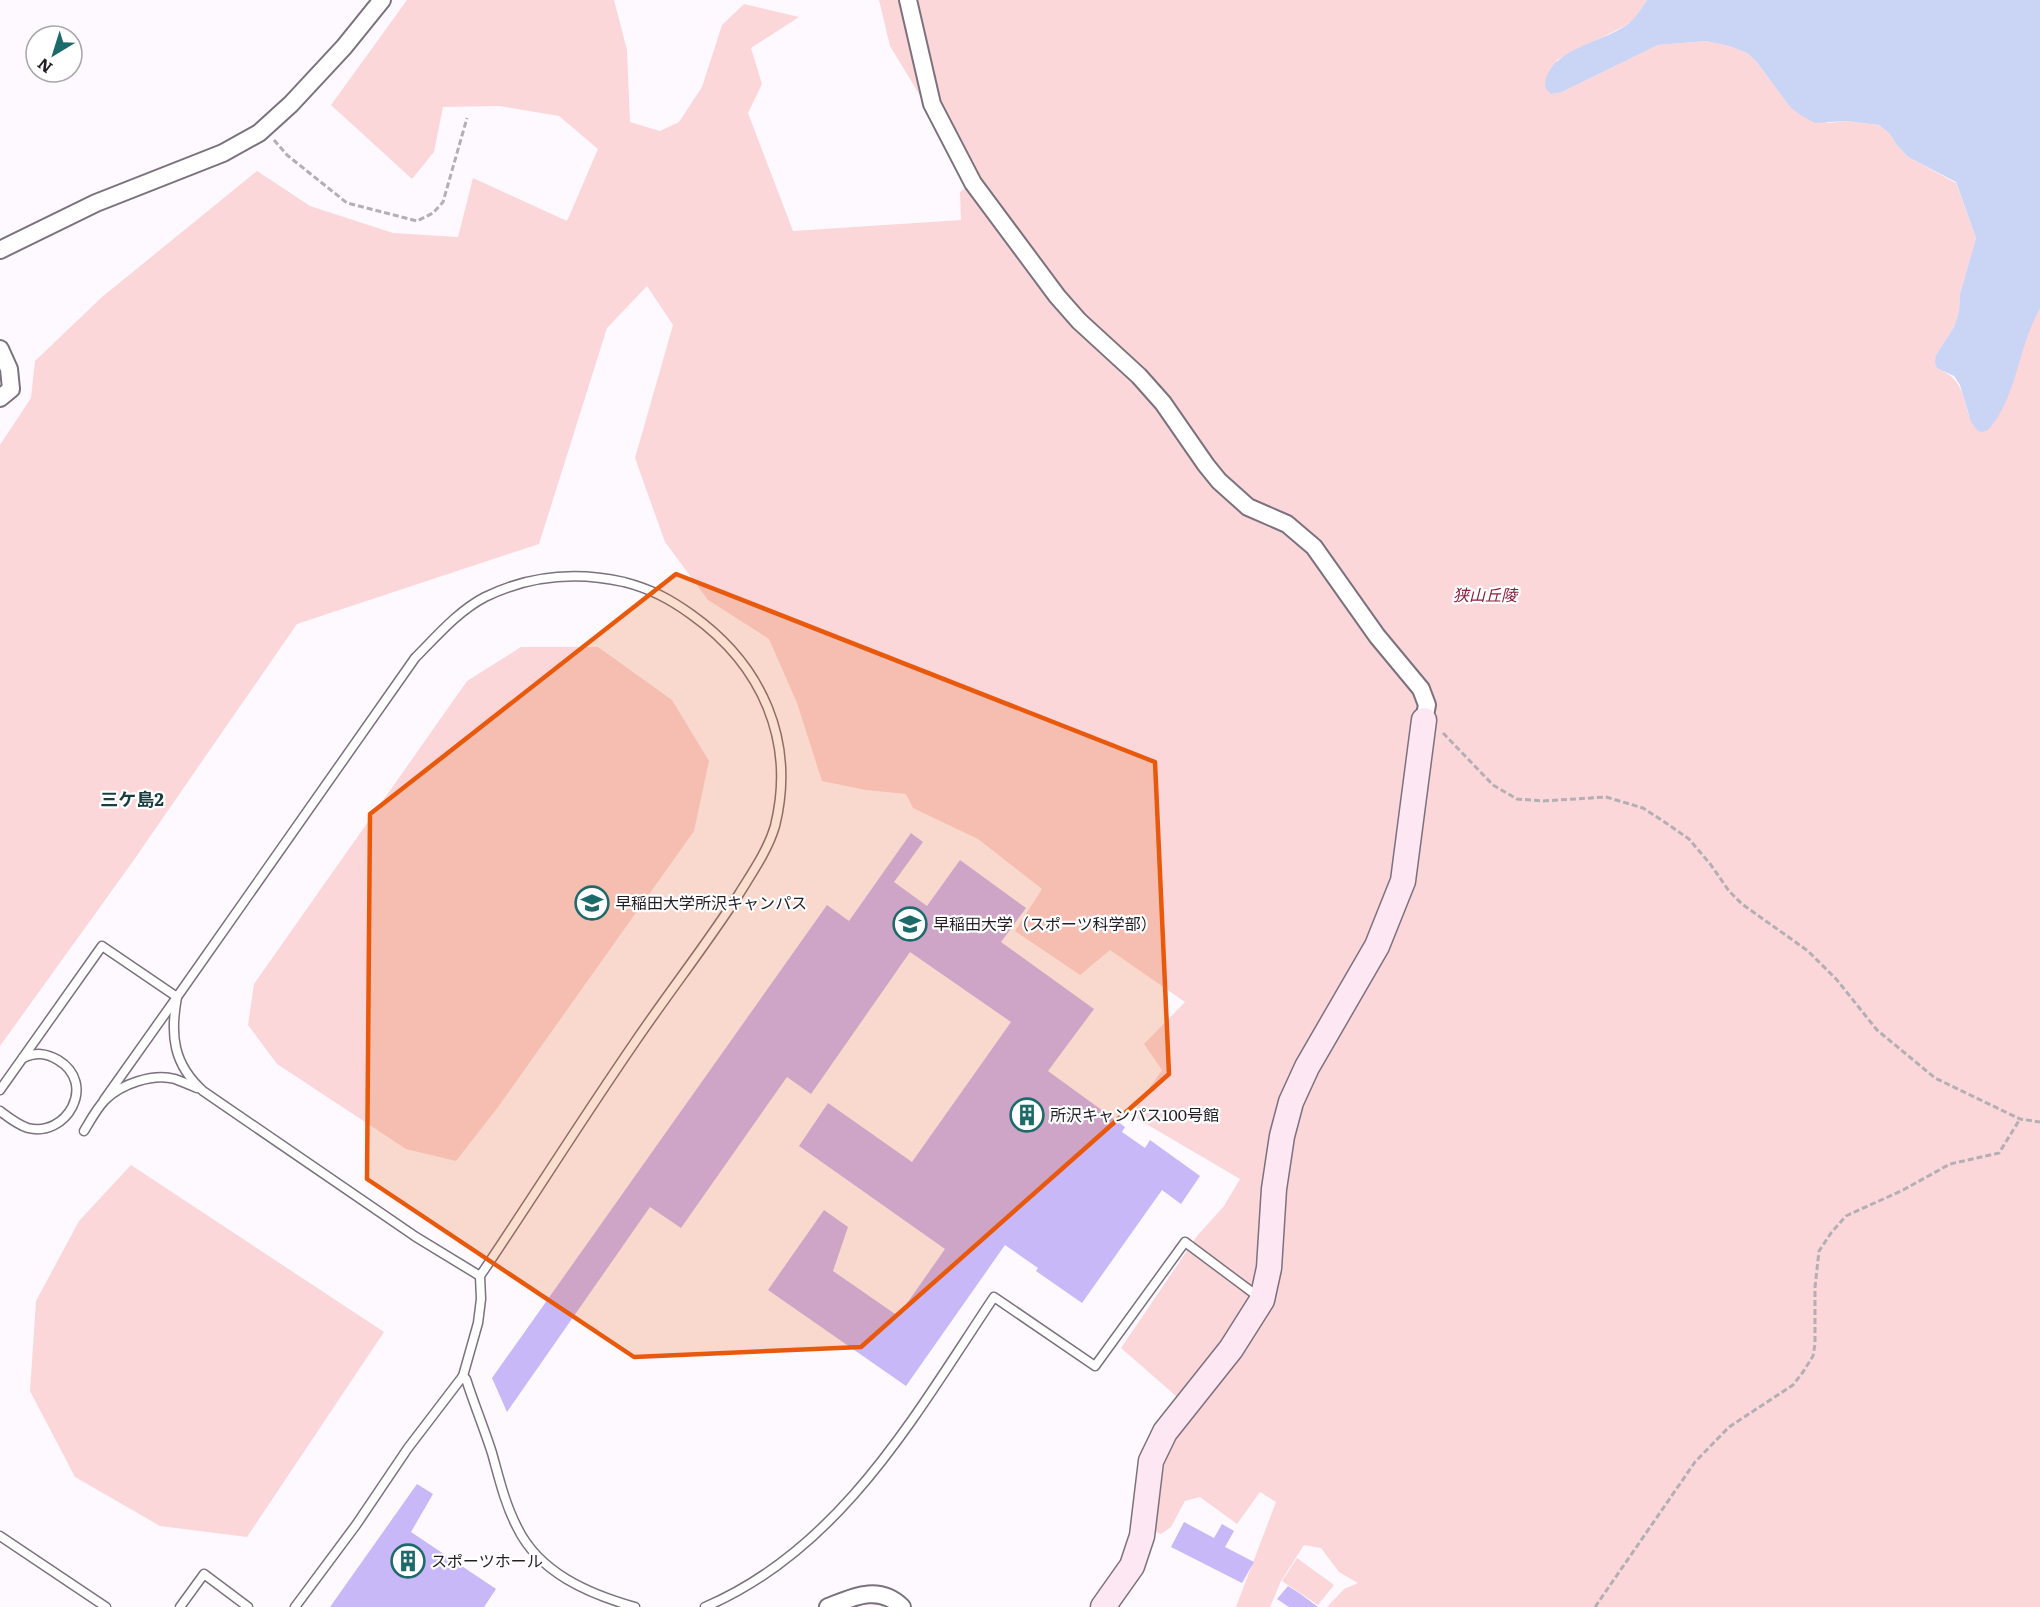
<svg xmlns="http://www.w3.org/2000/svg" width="2040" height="1607" font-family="Literata,'Noto Sans JP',serif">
	<rect width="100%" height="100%" fill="#fef9ff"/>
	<g fill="#fbd7da">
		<path d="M407,0h207l13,50 3,72 30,9 19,-9 23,-35 20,-62 22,-21 55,13 -48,31 11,36 -14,29 45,118 168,-11 -1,-28 13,-9 -83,-137 -11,-46h768l-12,19 -12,8 -66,33 5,32 96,-47 48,-4 23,5 18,7 9,8 34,46 38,16 19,-2 32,4 11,9 6,10 12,13 48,26 20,55 -16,56 -1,18 -5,15 -18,28 1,13c25,11 25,24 32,48l24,8c21,-36 25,-80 47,-115v1298h-713l17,-18 14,-6 -19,-11 -18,-24 -17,-3 -23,36 -11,26h-34l40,-105 -16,-10 -23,32 -37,-27 -15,4 -14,26 -10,7 -8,-3 23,-135 -55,-48 76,-112 27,-30 16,-27 -109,-64 31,-45 -18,-26 41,-42 -75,-52 -30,25 -65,-44 27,-42 -64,-50 -65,-31 -7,-14 -40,-4 -44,-9 -25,-78 -28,-64 -61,-39 -43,-58 -30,-84 38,-133 -26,-39 -40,42 -68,216 -242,80 -166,240 -131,182v-601l31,-47 4,-37 67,-64 155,-126 53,35 83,27 65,4 15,-59 94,43 31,-72 -39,-33 -60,-10 -56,1 -9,45 -22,27 -81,-74z"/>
		<polygon points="521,647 598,647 672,700 709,761 694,831 498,1107 456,1161 406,1149 277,1064 248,1025 254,984 467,681"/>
		<polygon points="131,1165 384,1332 247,1537 160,1526 75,1477 30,1391 36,1301 79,1221"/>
		<polygon points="1297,1558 1334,1585 1318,1605 1282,1581"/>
	</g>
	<path fill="#cad4f4" d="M1647,0h393v309c-22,36 -23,90 -52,121l-6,2 -4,-1 -7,-9 -11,-37 -6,-9 -17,-8 -2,-5 1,-8 18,-28 5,-15 1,-18 16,-56 -20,-56 -48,-25 -12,-13 -6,-10 -11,-9 -32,-4 -32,2 -13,-7 -12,-9 -34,-46 -9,-8 -18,-7 -23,-5 -48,4 -96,47 -11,2c-6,-5 -7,-9 -5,-16 9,-28 53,-36 76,-50 12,-7 18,-17 25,-28z"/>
	<g fill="#c8b8f7">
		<polygon points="911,833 923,842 894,882 927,906 960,860 1026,908 1001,942 1094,1009 1048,1071 1125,1127 1122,1132 1145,1148 1150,1140 1200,1176 1181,1204 1162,1190 1082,1303 1036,1271 1038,1268 1005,1245 906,1386 768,1290 824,1210 848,1227 833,1271 898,1316 945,1249 799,1146 828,1103 912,1162 1011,1022 910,952 811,1094 787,1077 681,1228 650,1207 507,1412 492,1378 827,905 849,921"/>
		<polygon points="417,1484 433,1494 411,1532 496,1589 484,1607 330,1607"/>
		<polygon points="1184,1522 1214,1538 1222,1524 1234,1531 1225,1547 1254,1562 1242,1583 1171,1547"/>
		<polygon points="1288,1586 1299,1593 1318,1607 1289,1607 1277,1599"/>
	</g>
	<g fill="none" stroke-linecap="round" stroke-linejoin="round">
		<defs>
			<g id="lane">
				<path d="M0,1090l102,-144 75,51 238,-339c21,-21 43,-47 70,-61 45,-22 90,-26 139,-15 27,7 46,17 68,33 70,50 104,126 83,211 -7,24 -23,47 -36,68 -33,51 -70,98 -104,148 -53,77 -103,157 -155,234l1,23 -3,24 -15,53 -55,72 -52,77 -61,82"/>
				<path d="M104,1100l73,-103c-7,38 -4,67 26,94l213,146 64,39"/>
				<path d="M0,1111c8,6 18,14 28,17 38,10 70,-44 30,-68 -12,-7 -22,-8 -35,-2"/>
				<path d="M84,1131c6,-10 13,-23 21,-31 16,-16 48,-27 70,-21 8,3 15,6 22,9"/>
				<path d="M463,1376l3,3c8,25 18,49 26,74 7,25 13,51 25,74 22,46 72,67 118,80"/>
				<polyline points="0,1536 106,1607"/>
				<polyline points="180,1607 204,1574 248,1607"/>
				<path d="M705,1607c136,-58 210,-192 289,-310l101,69 90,-124 75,56"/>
			</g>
			<g id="street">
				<polyline points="908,0 932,104 973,183 1057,296 1079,321 1139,376 1163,403 1206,465 1219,481 1248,507 1287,524 1314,547 1377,636 1421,689 1427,705 1424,720"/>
				<polyline points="0,250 96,203 223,153 259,133 291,104 344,47 382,0"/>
				<polyline points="0,349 9,369 11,389 0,398"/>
				<path d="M828,1607c25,-10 51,-23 74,0"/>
			</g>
			<polyline id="secondary" points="1103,1607 1132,1566 1142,1536 1151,1461 1165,1432 1231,1349 1262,1300 1269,1268 1274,1189 1282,1136 1291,1102 1307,1067 1377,946 1403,881 1424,720"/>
		</defs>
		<use href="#lane" stroke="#7c717e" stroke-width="11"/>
		<use href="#street" stroke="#7c717e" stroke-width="20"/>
		<use href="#secondary" stroke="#7c717e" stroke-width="27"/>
		<g stroke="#b3afb4" stroke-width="3" stroke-dasharray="6 3" stroke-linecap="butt">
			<polyline points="274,140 287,155 347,203 417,221 433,213 443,202 467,118"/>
			<polyline points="1443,733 1493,785 1517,799 1543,801 1606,797 1643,808 1666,823 1689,839 1711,865 1729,891 1742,904 1808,951 1837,980 1877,1030 1935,1078 2020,1119 2040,1122"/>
			<polyline points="1595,1607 1695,1462 1729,1427 1793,1385 1803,1372 1813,1356 1815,1344 1815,1287 1819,1251 1831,1233 1846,1216 1903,1190 1950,1164 1999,1153 2020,1119"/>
		</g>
		<use href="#lane" stroke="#fff" stroke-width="8"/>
		<use href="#street" stroke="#fff" stroke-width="16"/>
		<use href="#secondary" stroke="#fde7f3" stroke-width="24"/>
	</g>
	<path fill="#e8590c" fill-opacity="0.2" stroke="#e8590c" stroke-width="4.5" stroke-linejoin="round" d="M676,574l479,188 14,312 -308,273 -227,10 -267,-178 3,-365z"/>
	<defs>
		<symbol id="university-ring" viewBox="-11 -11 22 22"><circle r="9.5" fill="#fff" stroke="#1d6a6b" stroke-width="1.5"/><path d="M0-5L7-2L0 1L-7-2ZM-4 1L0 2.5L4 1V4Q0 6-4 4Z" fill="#1d6a6b"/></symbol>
		<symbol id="building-ring" viewBox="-11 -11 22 22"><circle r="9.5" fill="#fff" stroke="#1d6a6b" stroke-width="1.5"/><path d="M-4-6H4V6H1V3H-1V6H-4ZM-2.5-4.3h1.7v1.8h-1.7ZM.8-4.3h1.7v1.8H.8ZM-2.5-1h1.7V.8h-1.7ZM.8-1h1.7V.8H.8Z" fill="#1d6a6b"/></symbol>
	</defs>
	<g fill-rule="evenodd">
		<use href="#university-ring" x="573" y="884" width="38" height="38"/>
		<use href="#university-ring" x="891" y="905" width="38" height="38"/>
		<use href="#building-ring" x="1008" y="1096" width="38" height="38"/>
		<use href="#building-ring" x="389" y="1542" width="38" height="38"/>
	</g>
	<g text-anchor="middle" stroke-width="4.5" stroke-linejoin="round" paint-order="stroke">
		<g font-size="16" font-style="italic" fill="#881d39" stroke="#fff">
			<text x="1485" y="601">狭山丘陵</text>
		</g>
		<g font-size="16" fill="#221e23" stroke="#fff" text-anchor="start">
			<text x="615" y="909">早稲田大学所沢キャンパス</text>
			<text x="933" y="930">早稲田大学（スポーツ科学部）</text>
			<text x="1050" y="1121">所沢キャンパス100号館</text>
			<text x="431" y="1567">スポーツホール</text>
		</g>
		<g font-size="18" font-weight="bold" fill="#193c3c" stroke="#fff">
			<text x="132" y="806">三ケ島2</text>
		</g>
	</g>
	<g transform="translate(54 54) rotate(218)"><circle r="28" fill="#ffffff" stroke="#a7a5a7" stroke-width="1.5"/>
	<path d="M0-4.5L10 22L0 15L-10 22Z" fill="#1d6a6b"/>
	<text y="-9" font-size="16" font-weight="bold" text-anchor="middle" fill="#221e23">N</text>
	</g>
</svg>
